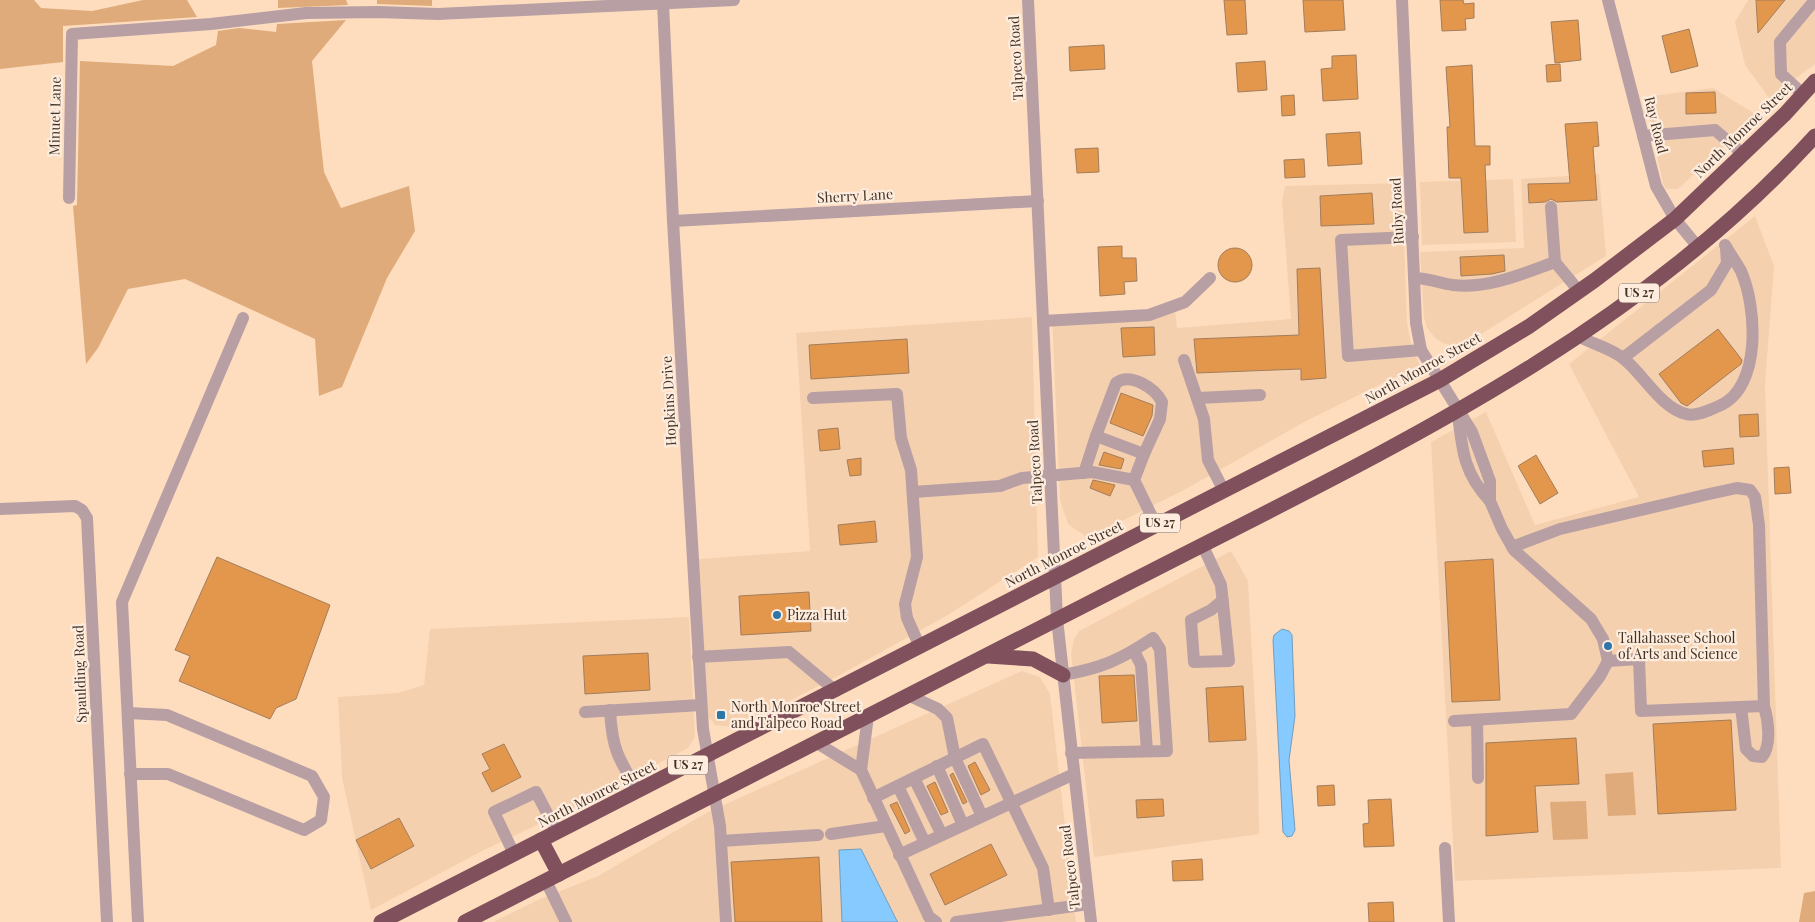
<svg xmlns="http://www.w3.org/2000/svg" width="1815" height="922" font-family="'Playfair Display',serif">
	<rect width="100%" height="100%" fill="#feddbf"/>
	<g fill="#f5d0ae">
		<polygon points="1748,0 1815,0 1815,64 1769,98 1745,65 1735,22"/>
		<polygon points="1713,88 1755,114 1751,121 1678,189 1666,189 1663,184 1645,97"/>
		<polygon points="1599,174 1606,256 1470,341 1453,346 1443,343 1435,338 1427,328 1424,318 1420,252 1524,248 1521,179"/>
		<polygon points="1513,179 1516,242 1422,245 1420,182"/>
		<polygon points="1402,183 1407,323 1412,349 1420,365 1308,420 1186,489 1094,535 1085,536 1068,524 1060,500 1052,315 1175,310 1177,328 1291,319 1282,201 1285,186"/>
		<polygon points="1755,216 1774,266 1765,385 1781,868 1455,881 1431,442 1486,412 1535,525 1639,497 1569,364"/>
		<polygon points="1032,317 1038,557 948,615 840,675 746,723 733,727 715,725 708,716 699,559 810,551 796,333"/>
		<polygon points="1231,551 1248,581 1258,761 1259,834 1094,857 1071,653 1074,639 1079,631"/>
		<polygon points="689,617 695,737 688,748 577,806 484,850 371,910 342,778 338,697 398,693 424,685 430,629"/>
		<polygon points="1022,671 1040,677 1050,694 1076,922 493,922 540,899 598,876 708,812"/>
	</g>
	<g fill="#e0ab7b">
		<polygon points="0,0 34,0 41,8 92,11 143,0 187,0 197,17 63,26 63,62 0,69"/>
		<polygon points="278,0 346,0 348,5 278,8"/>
		<polygon points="377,0 432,0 432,6 377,4"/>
		<polygon points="346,20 312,61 324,172 341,208 409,186 415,231 387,278 342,387 319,396 315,339 185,279 128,289 98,348 86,364 73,206 77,205 80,61 173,66 216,45 218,31 239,28 276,32 277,24"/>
		<polygon points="1633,772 1636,815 1608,816 1605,774"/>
		<polygon points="1586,801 1588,839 1553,840 1550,802"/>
		<polygon points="1815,891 1815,922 1799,922 1804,893"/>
	</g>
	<g fill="#87caff" stroke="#739dbd">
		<polygon points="1282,629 1289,631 1292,635 1295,716 1289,760 1295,830 1292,836 1287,837 1283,832 1273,640 1274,635"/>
		<polygon points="861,849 897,921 898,922 842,922 839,850"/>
	</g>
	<g fill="#e2974d" stroke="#a37d5b">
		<polygon points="1224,0 1245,0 1247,34 1227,35"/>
		<polygon points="1303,0 1343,0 1345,30 1305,32"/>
		<polygon points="1440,0 1463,0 1464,4 1474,3 1474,18 1465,19 1466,30 1442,31"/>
		<polygon points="1756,0 1785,0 1758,33"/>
		<polygon points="1578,20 1581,60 1555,63 1551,22"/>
		<polygon points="1689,29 1698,66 1671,73 1662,36"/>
		<polygon points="1104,45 1105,69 1070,71 1069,47"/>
		<polygon points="1356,55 1358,99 1323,101 1321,69 1332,68 1332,56"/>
		<polygon points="1265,61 1267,90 1238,92 1236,63"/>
		<polygon points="1560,64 1561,81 1547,82 1546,65"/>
		<polygon points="1472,65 1475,146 1490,146 1490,165 1485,165 1488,232 1464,233 1461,178 1449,178 1447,127 1450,127 1446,67"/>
		<polygon points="1715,92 1716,113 1686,114 1686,93"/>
		<polygon points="1294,95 1295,115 1282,116 1281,96"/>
		<polygon points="1597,122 1599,146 1593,147 1597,200 1557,202 1551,199 1545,202 1529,203 1528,184 1570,183 1565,124"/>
		<polygon points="1360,132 1362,164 1328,166 1326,134"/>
		<polygon points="1098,148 1099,172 1077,173 1075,149"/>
		<polygon points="1304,159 1305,177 1285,178 1284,160"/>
		<polygon points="1372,193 1374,224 1321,226 1320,196"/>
		<polygon points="1122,246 1122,258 1136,258 1137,281 1124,282 1125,294 1100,296 1098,247"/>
		<circle cx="1235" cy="265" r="17"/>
		<polygon points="1504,255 1505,271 1492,274 1461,276 1460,257"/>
		<polygon points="1320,268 1326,378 1301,380 1301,369 1197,373 1194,339 1299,335 1297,269"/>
		<polygon points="1154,327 1155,355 1123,357 1121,328"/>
		<polygon points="1718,329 1742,360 1741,364 1687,406 1681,403 1659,374"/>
		<polygon points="907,339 909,373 811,379 809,345"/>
		<polygon points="1121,393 1153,405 1152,416 1143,436 1110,423"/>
		<polygon points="1758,414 1759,436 1740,437 1739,415"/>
		<polygon points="838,428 840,449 820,451 818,430"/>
		<polygon points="1733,448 1734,464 1704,467 1702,451"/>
		<polygon points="1104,452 1124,459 1121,469 1099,465"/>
		<polygon points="1536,455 1558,493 1540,504 1518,466"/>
		<polygon points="861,458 861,475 850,476 847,460"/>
		<polygon points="1789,467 1791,493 1775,494 1774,468"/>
		<polygon points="1093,480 1115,485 1110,496 1090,488"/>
		<polygon points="875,521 877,542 840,545 838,525"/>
		<polygon points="217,557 330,605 296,699 276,708 270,719 179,681 190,656 175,650"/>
		<polygon points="1493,559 1500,700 1452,702 1445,562"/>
		<polygon points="809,592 811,631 741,635 739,596"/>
		<polygon points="648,653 650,690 585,694 583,656"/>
		<polygon points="1134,675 1137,721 1102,723 1099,676"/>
		<polygon points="1243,686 1246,740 1209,742 1206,688"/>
		<polygon points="1731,720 1736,810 1658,814 1653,724"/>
		<polygon points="1576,738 1579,784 1535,786 1538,832 1486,836 1486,743"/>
		<polygon points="504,744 521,777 492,792 482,773 490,769 482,754"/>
		<polygon points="975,762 990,790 981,795 968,766"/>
		<polygon points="953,773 967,802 963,804 950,775"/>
		<polygon points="935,782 948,812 941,815 927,786"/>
		<polygon points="1334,785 1335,805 1318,806 1317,786"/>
		<polygon points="1163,799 1164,816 1137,818 1136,800"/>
		<polygon points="1391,799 1394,846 1364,847 1363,824 1369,823 1368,800"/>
		<polygon points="897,802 910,831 905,834 890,805"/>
		<polygon points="399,818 414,846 371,869 356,840"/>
		<polygon points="991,844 1007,875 945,905 930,874"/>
		<polygon points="819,857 822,922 735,922 731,862"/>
		<polygon points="1202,859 1203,880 1173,881 1172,861"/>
		<polygon points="1393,902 1394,922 1369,922 1368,903"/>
	</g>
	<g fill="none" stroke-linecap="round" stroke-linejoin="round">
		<g stroke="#b79fa4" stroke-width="12">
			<polyline points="1028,0 1057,619 1091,922"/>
			<polyline points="1402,0 1416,323 1421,350 1472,432 1490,481 1490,501 1502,529 1514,550 1591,619 1603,639 1608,661 1600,676 1571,714 1454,721"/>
			<polyline points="1608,0 1656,186 1675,219 1698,247"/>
			<polyline points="663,3 673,221 703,729 720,826 726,922"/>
			<polyline points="1803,94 1781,74 1780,42 1815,0"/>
			<polyline points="1643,136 1715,130 1743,154"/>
			<polyline points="69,198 72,34 211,24 306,13 378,12 438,14 734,0"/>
			<polyline points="1551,207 1555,262 1579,291"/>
			<polyline points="673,221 1038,201"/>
			<polyline points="1413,237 1341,240 1348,356 1421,350"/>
			<path d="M1414,278c14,0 25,5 39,7 35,4 69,-11 102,-23"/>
			<polyline points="1043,321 1149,315 1185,302 1210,278"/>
			<path d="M1580,337c13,7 33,12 44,22 20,16 36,48 62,55 10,3 23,-4 33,-8 43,-18 38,-99 22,-135 -5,-9 -11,-17 -16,-26"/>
			<polyline points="1623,358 1711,290 1727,263 1726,248"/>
			<polyline points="1184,360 1204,419 1208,460 1224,491"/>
			<polyline points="813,398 897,394 901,438 911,470 917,557 905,604 907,618 920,647"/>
			<polyline points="1198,398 1260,395"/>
			<path d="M1458,414c4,36 6,60 32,87"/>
			<path d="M1096,436l20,-53c14,-11 39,5 46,19l-2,17 -16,35"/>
			<polyline points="1084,473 1096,436 1144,454 1134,480 1156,525"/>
			<polyline points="913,492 1000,486 1022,478 1081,473 1092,472 1134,480"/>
			<polyline points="0,509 75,506 82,510 87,518 107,922"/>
			<polyline points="1202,544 1221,585 1229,661 1194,662 1191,620 1211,610 1223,600"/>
			<path d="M1512,547l48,-18 149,-35 28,-6 13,2 5,7 4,28 5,181c4,13 8,39 -2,51l-9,-1 -7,-7 -5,-42"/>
			<polyline points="1134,651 1141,665 1147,751"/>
			<polyline points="698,657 789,652 836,691"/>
			<polyline points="1608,661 1639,659 1641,711 1764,706"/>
			<path d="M1063,675c39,-7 57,-15 90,-37l7,11 7,102 -96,2"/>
			<polyline points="910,696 938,709 947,718 955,758 982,816"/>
			<path d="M610,710c2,39 8,48 28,81"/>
			<polyline points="585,712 701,705"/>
			<polyline points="128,713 167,715 312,776 324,797 321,820 304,830 168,774 130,774"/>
			<polyline points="868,716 861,770 929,917 936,922"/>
			<polyline points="1477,720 1478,778"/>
			<polyline points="817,743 861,770"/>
			<polyline points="937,766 963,825"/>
			<polyline points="914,778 942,835"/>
			<polyline points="898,786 925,843"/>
			<polyline points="873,798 983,744 1043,868 1049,910"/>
			<polyline points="831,834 886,826"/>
			<polyline points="721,841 818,835"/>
			<polyline points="1445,848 1449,922"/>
			<polyline points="514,854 494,812 536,792 557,832"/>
			<polyline points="899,855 1074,774"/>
			<polyline points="546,881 566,922"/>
			<polyline points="138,922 122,602 243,318"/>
			<polyline points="956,922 1089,904"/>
		</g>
		<g stroke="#80505c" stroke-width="15">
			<polyline points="988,656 1033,659 1063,675"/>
			<polyline points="541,840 559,874"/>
			<polyline points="381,922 1440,380 1528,327 1595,280 1675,219 1785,114 1815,81"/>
			<path d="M465,922c223,-113 445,-227 667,-341 243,-125 496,-239 683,-445"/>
		</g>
	</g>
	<g fill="#2d76aa" stroke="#feeddf" stroke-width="2">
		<circle cx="777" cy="615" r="5"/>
		<circle cx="1608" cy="646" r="5"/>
		<rect x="716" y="710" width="10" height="10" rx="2.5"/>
	</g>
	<g text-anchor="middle" stroke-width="4.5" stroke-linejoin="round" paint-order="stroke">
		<g fill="#feeddf" stroke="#7b6b5c" stroke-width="1">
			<rect x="1619" y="283.5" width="40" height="19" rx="4"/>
			<rect x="1140" y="513.5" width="40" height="19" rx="4"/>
			<rect x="668" y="755.5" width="40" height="19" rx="4"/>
		</g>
		<g font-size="12" font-weight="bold" fill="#433324">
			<text x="1639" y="297">US 27</text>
			<text x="1160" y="527">US 27</text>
			<text x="688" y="769">US 27</text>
		</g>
		<g font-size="14" fill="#433324" stroke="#feeddf">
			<text transform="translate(1016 58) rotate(-93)" y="5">Talpeco Road</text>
			<text transform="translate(55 116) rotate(-89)" y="5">Minuet Lane</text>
			<text transform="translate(1656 125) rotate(76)" y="5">Ray Road</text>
			<text transform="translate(1743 130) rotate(-44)" y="5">North Monroe Street</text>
			<text transform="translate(855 196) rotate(-3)" y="5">Sherry Lane</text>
			<text transform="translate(1397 211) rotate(-93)" y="5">Ruby Road</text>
			<text transform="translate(1423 368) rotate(-29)" y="5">North Monroe Street</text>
			<text transform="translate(669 401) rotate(-93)" y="5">Hopkins Drive</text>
			<text transform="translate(1035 462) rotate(-93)" y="5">Talpeco Road</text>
			<text transform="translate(1064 554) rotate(-27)" y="5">North Monroe Street</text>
			<text transform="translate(80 674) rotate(-92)" y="5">Spaulding Road</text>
			<text transform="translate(597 794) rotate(-27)" y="5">North Monroe Street</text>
			<text transform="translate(1070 867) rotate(-97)" y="5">Talpeco Road</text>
		</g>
		<g font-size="14" fill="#433324" stroke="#feeddf" text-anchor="start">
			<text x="787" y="620">Pizza Hut</text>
			<text x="1618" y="643">Tallahassee School<tspan x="1618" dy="16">of Arts and Science</tspan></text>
			<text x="731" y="712">North Monroe Street<tspan x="731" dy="16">and Talpeco Road</tspan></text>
		</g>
	</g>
</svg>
